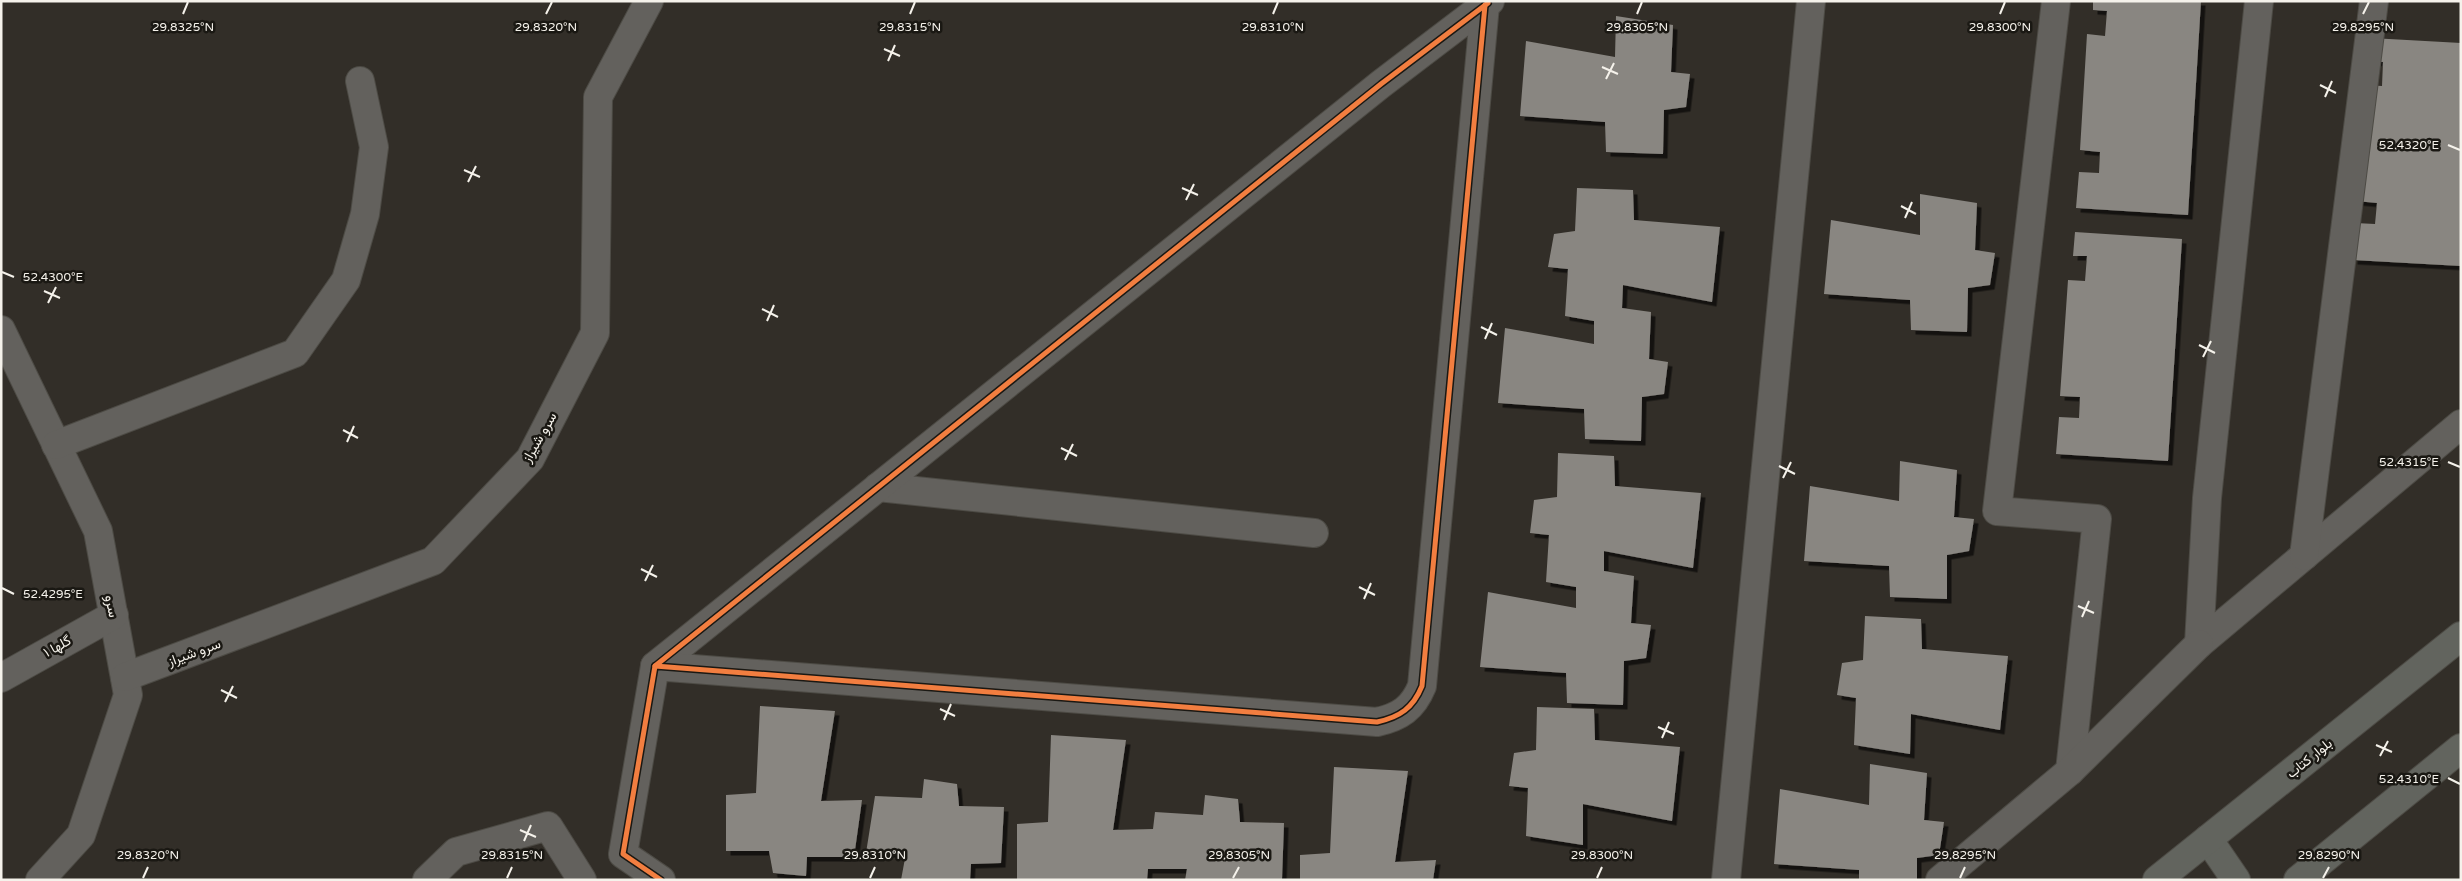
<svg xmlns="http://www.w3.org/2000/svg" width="2462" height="881" font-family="'Varela Round',Vazirmatn,sans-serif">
	<defs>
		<filter id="shadow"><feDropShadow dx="4.5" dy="4.5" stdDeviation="0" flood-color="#0009"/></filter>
	</defs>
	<rect width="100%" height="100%" fill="#322e28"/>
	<g fill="#898681" filter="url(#shadow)">
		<polygon points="2093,1 2201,1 2188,215 2076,208 2079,172 2099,173 2100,152 2080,150 2087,34 2105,36 2107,11 2093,10"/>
		<polygon points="1616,16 1673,25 1671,72 1690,74 1686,107 1664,110 1663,154 1606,152 1605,122 1520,116 1526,41 1615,57"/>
		<polygon points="2371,38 2461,43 2461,266 2353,260 2355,223 2375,224 2377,203 2356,201 2364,85 2382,86 2383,62 2370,61"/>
		<polygon points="1577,188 1633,190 1634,220 1720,227 1712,302 1623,285 1622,308 1651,312 1649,359 1668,362 1664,394 1642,397 1641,441 1585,439 1584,409 1498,403 1505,328 1594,344 1594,321 1565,316 1568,269 1548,267 1554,234 1575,231"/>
		<polygon points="1920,194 1977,203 1975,250 1995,253 1990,285 1968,288 1967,332 1911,330 1910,300 1824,294 1831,220 1920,235"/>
		<polygon points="2075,232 2182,239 2168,461 2056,454 2059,417 2079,418 2080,397 2060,396 2068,280 2085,281 2087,256 2073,256"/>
		<polygon points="1558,453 1614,456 1615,486 1701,493 1693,568 1604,551 1604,571 1634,576 1631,623 1651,625 1646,658 1624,661 1623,705 1567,703 1566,673 1480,667 1488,592 1576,608 1576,587 1546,582 1549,535 1530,533 1534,500 1557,497"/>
		<polygon points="1900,461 1957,470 1954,517 1974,519 1969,551 1947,555 1947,599 1890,597 1889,566 1804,561 1810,486 1899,501"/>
		<polygon points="1865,616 1921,619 1922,649 2008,656 2000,730 1911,714 1910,754 1854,745 1856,698 1837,695 1842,663 1863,660"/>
		<polygon points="760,706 835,711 821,801 862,800 854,857 807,857 806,876 773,873 769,851 726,851 726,795 756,793"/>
		<polygon points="1537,707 1594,709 1595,740 1680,747 1672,821 1583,804 1583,845 1526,836 1528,788 1509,786 1514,753 1536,750"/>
		<polygon points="1051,735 1126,740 1113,830 1153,829 1155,812 1203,815 1205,795 1238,799 1240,822 1284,823 1282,879 1185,880 1187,869 1148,869 1147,880 1017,880 1017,824 1048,822"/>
		<polygon points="1870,764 1927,773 1924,820 1944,822 1939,855 1917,858 1917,880 1859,880 1859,870 1774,864 1780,789 1869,805"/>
		<polygon points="1334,767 1408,771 1395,862 1436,860 1433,880 1300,880 1300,855 1330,853"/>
		<polygon points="924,779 957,784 959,806 1004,807 1001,863 971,864 970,880 901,880 906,853 866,853 875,796 922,798"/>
	</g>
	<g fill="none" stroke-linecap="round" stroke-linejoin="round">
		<defs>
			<g id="minor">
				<polyline points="2056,1 1997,511 2097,519 2070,771"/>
				<polyline points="2259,1 2207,498 2199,644 2461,424"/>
				<polyline points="1,330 98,531 128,695 81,835 40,880"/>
				<polyline points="56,445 295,353 346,280 365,214 374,147 360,81"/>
				<polyline points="878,487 1314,533"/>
				<polyline points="2304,556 2374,1"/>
				<polyline points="655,666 1381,84 1490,1"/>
				<polyline points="125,677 433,561 530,459 595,333 598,97 649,1"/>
				<polyline points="1,678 114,615"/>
				<polyline points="427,880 456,852 548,826 582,880"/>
				<path d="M661,880l-38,-26 32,-188 722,56c23,-5 36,-14 45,-36l63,-681"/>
				<polyline points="1726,880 1811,1"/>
				<polyline points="1940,880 2070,771 2199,644"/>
			</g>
			<g id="secondary">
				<polyline points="2208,839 2236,880"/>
				<polyline points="2157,880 2461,636"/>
				<polyline points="2298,880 2461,748"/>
			</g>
		</defs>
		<use href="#minor" stroke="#4d4b45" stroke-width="30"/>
		<use href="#secondary" stroke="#4d4b45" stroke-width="30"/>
		<use href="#minor" stroke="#63615d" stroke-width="28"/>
		<use href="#secondary" stroke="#62645e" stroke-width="28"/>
		<defs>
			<g id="cycleway">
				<polyline points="655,666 1381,84 1488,3"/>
				<path d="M661,880l-38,-26 32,-188 722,56c23,-5 36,-14 45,-36l63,-681"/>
			</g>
		</defs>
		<use href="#cycleway" stroke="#1a1813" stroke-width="8"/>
		<use href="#cycleway" stroke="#f27e40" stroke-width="5"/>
	</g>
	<path fill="none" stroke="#f5f2eb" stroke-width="2" d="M183,14l5,-12M546,14l6,-12M910,14l5,-12M1273,14l5,-12M1637,14l5,-12M2000,14l5,-12M2363,14l6,-12M884,49l16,7M888,61l7,-16M1602,67l16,7M1606,79l8,-16M2320,85l16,8M2325,97l7,-16M2448,145l12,5M464,170l16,7M468,182l8,-16M1182,188l16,7M1186,200l8,-16M1901,206l15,8M1905,218l7,-16M2,272l12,5M44,291l16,7M48,303l8,-16M762,309l16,8M767,321l7,-16M1481,327l16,8M1485,339l7,-16M2199,345l16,8M2203,357l8,-16M343,430l15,8M347,442l7,-16M1061,448l16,8M1065,460l8,-16M2448,462l12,5M1779,466l16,8M1783,478l8,-16M641,569l16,8M645,581l8,-16M1359,587l16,8M2,588l12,6M1364,599l7,-16M2078,606l16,7M2082,617l7,-16M221,690l16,8M225,702l8,-16M940,709l15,7M944,720l7,-16M1658,727l16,7M1662,738l7,-16M2376,745l16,7M2380,756l8,-15M2448,778l12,6M520,830l16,7M524,841l7,-16M143,878l5,-11M507,878l5,-11M870,878l5,-11M1233,878l6,-11M1597,878l5,-11M1960,878l5,-11M2323,878l6,-11"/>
	<g text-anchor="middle" stroke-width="5" stroke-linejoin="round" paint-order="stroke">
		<g font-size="14" fill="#f5f2eb" stroke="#1a1813">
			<text transform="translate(539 437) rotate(-60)" y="5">سرو شیراز</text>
			<text transform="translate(112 606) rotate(79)" y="5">سرو</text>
			<text transform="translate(57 646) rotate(-29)" y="5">گلها ۱</text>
			<text transform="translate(194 652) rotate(-20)" y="5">سرو شیراز</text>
			<text transform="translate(2309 758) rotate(-39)" y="5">بلوار کتاب</text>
		</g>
	</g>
	<g font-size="12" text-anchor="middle" fill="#f5f2eb" stroke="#1a1813" stroke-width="5" stroke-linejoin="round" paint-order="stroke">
		<text x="183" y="31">29.8325°N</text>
		<text x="546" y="31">29.8320°N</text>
		<text x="910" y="31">29.8315°N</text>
		<text x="1273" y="31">29.8310°N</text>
		<text x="1637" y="31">29.8305°N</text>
		<text x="2000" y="31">29.8300°N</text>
		<text x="2363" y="31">29.8295°N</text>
		<text x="2409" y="149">52.4320°E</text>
		<text x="53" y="281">52.4300°E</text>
		<text x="2409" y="466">52.4315°E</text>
		<text x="53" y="598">52.4295°E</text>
		<text x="2409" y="783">52.4310°E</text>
		<text x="148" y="859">29.8320°N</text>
		<text x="512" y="859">29.8315°N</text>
		<text x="875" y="859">29.8310°N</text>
		<text x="1239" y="859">29.8305°N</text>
		<text x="1602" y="859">29.8300°N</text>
		<text x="1965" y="859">29.8295°N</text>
		<text x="2329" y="859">29.8290°N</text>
	</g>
	<rect width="2462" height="881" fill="none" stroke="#f5f2eb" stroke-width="5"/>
</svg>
